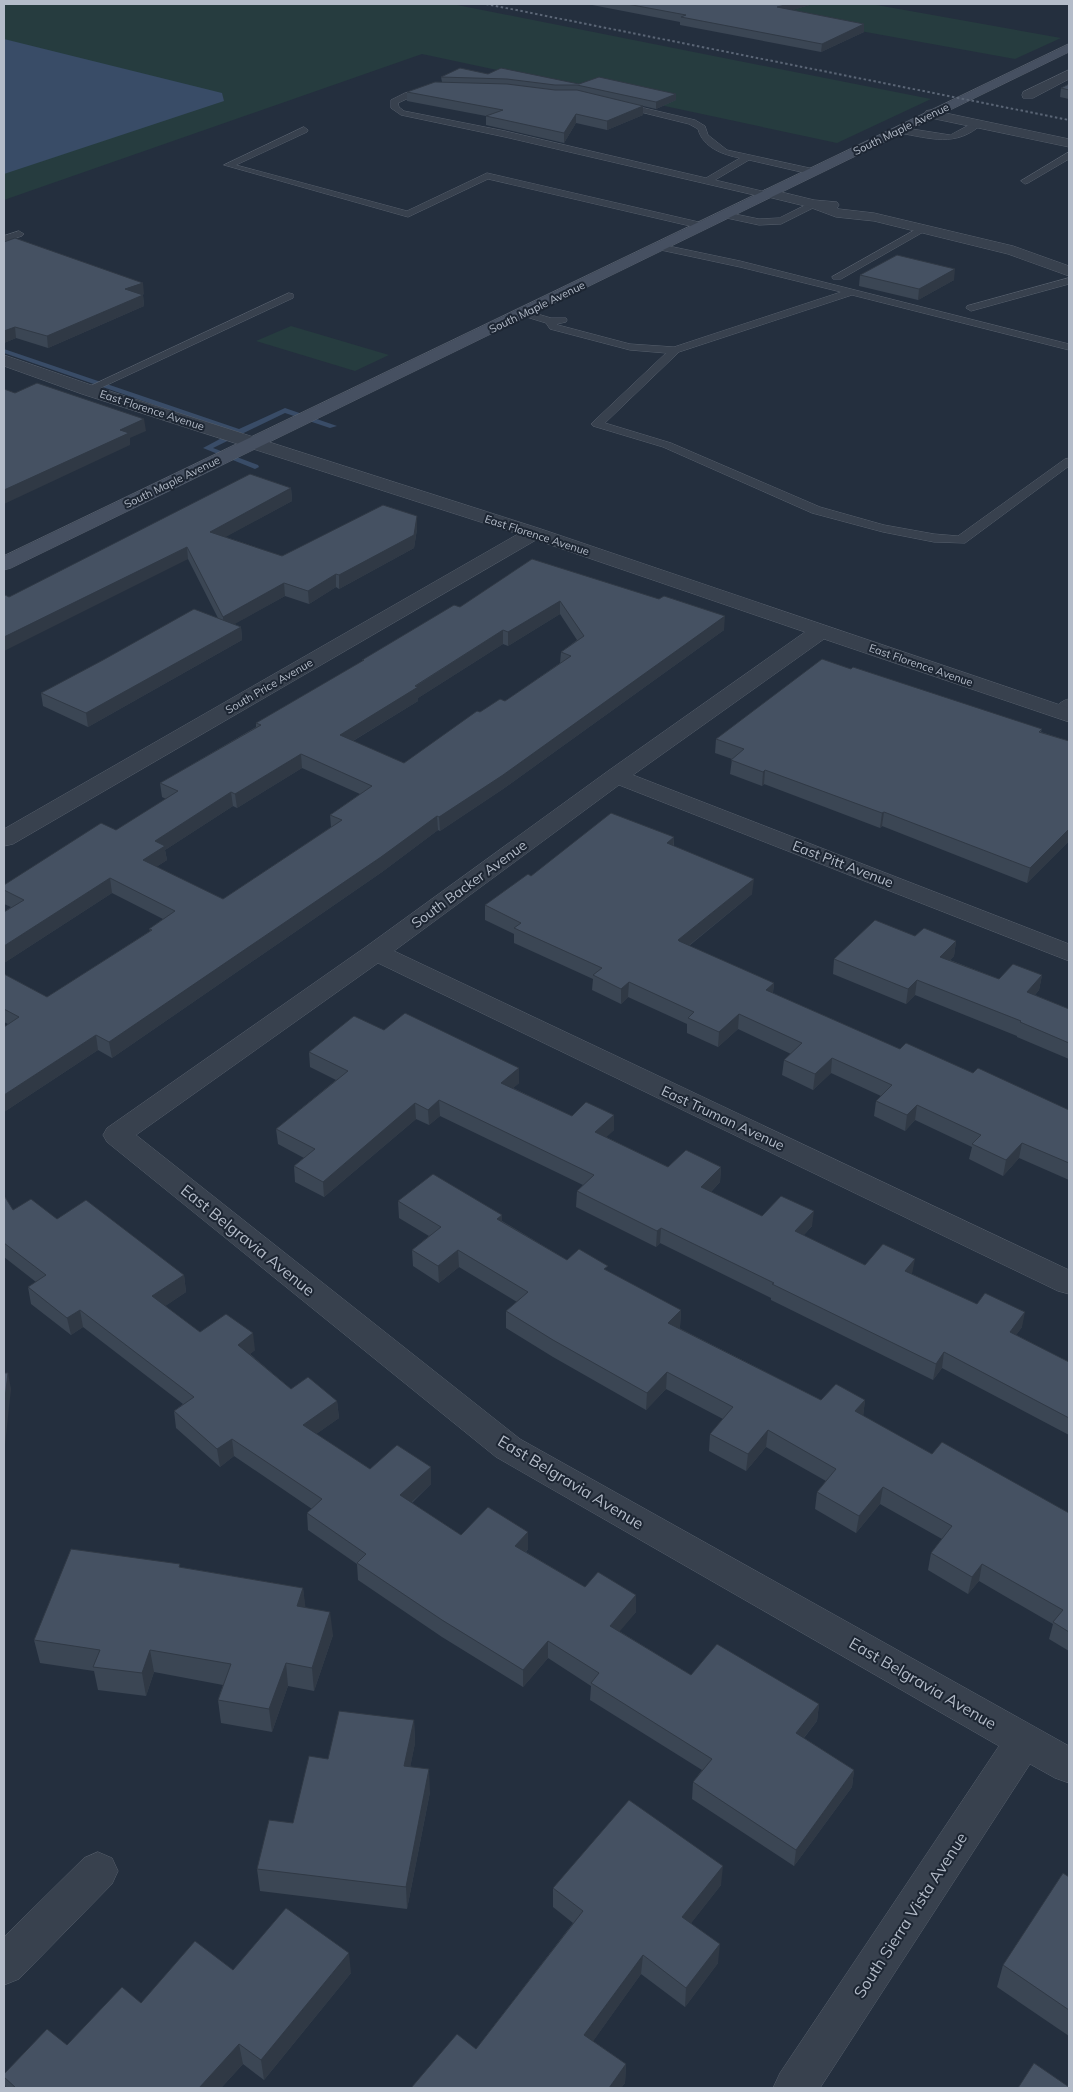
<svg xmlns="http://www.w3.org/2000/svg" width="1073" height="2092" font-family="Mulish,sans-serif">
	<rect width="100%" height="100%" fill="#242f3e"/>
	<g fill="#263c3f">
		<polygon points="4,4 452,4 931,99 837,143 422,54 4,200"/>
		<polygon points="711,4 871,4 1061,38 1015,59"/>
		<polygon points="291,326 389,355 355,371 256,341"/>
	</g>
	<polygon fill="#394c67" points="4,39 222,93 224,101 4,174"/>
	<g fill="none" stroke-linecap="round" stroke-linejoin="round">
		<polygon fill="#394c67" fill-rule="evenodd" points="4,349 239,429 285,408 337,426 330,428 285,413 213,448 258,465 259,467 255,469 203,448 233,432 4,353"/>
		<defs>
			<g id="lane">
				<path d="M430,87l4,2 -1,2 -22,6 -13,6 1,4 5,4 101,20 201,47 34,-20c-16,-3 -37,-10 -42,-29l-9,-5 -73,-18v-4h3l76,18 10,6 3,9 19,15 87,19 4,3 -4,3 -65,-15 -34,20 55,13v4l-3,1 -262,-61 -104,-22 -10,-7v-8l14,-7z"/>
				<path d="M975,122l7,2c-26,24 -52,14 -83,9l-4,-3 4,-3 51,8z"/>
				<polygon points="304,127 308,130 307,132 236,165 407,211 487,173 703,223 708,226 703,229 488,179 408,217 224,165"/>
				<polygon points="1069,152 1069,159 1028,183 1025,184 1021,181"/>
				<polygon points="814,201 817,202 817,206 781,224 759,225 722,217 720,215 725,212 759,219 779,218"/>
				<polygon points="922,226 925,227 925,231 841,279 833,279 832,277"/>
				<polygon points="19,231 24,234 22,236 4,242 4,236"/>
				<polygon points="659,244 740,261 1069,344 1069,350 852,295 679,352 605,423 671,443 820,507 884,525 934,534 958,536 1065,459 1069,458 1069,466 965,543 934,542 883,532 812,513 663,447 593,426 591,424 593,422 666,353 630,350 550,329 546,323 520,315 519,313 520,311 524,310 551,318 566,318 567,320 566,322 557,324 558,325 630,344 674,347 841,292 740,267 656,249 656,245"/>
				<polygon points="1069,278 1069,284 971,311 966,308 967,306"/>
				<polygon points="289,293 293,294 293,298 92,392 88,393 82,390"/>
				<path d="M1069,699v11l-5,5h-10l-2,-3c4,-6 10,-12 17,-13z"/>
			</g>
			<g id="street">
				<polygon points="1069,70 1069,79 1033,98 1023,98 1022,95 1023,92"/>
				<polygon points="931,110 1069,139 1069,147 926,117 924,114 926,111"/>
				<polygon points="769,189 814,200 837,202 839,205 837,208 839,209 874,213 1013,246 1069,266 1069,276 1008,254 874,221 836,217 809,207 764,196 762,193 764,190"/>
				<polygon points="4,355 94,386 541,529 1069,708 1069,722 824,639 633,775 1069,944 1069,961 619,785 394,951 1069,1270 1069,1294 1058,1291 378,963 136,1135 520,1439 1069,1746 1069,1783 1055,1778 1030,1764 820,2088 773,2088 780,2073 999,1746 496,1457 107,1142 103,1135 107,1128 367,946 608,771 805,632 536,540 13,844 4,846 4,829 518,534 82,394 4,366"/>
				<polygon points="98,1852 112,1858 118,1871 112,1884 19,1979 4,1985 4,1937 84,1858"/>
			</g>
			<polygon id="secondary" points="1069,44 1069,52 11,568 4,570 4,556"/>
		</defs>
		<use href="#lane" stroke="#565f6c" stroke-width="1"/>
		<use href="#street" stroke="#565f6c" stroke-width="1"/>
		<use href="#secondary" stroke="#565f6c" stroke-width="1"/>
		<use href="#lane" fill="#38414e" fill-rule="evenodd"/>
		<use href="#street" fill="#38414e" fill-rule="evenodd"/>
		<use href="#secondary" fill="#465061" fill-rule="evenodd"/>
		<polyline stroke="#5a6575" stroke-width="2" stroke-dasharray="2.5 2.5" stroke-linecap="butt" points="486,4 1069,120"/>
	</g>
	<g fill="#3b4654" fill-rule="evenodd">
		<polygon points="587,4 813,4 792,10 864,24 864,32 821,52 680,25 680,22"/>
		<polygon points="488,74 579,84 676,94 676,100 656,109 643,106 643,115 607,130 576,123 564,143 486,125 486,116 407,101 407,92 442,82 441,77"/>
		<polygon points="1069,84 1069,99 1060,97 1061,88"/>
		<polygon points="4,242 144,294 142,295 143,295 144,306 48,348 16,338 4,343"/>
		<polygon points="860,275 954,280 918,300 859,286"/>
		<polygon points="291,488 292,501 225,537 282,556 417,529 414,548 339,589 336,587 309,604 285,596 234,624 241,627 242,640 88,727 43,706 41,693 218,618 188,559 9,597"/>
		<path d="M532,559l192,71 -221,159 -63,42 -2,-1 -56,42 -270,186 -14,-8 -94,62v-85l4,-3 -4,-2v-48l43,23 103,-66 -1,-2 14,-10 -51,-26 -108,70v-51l7,-5 -7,-3v-19l112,-55 50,-31 -4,-2 -2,-14 96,-56v-4l107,-62 -1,-1 98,-53zM560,614l17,26 -16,12 -1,11 -55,38 -25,11 -76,51 -51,-22 65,-40v-3l85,-54 5,2zM302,768l58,26 -30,21 1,12 -108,72 -67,-32 11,-7 -2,-10 68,-44 4,2z"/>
		<polygon points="851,669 1042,729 1041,732 1069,741 1069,841 1027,883 882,826 880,828 764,784 762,786 730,774 732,759 715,753 716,739"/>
		<polygon points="674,837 674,846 752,894 689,946 774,983 773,993 900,1049 973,1073 1069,1110 1069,1180 1019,1158 1003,1176 969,1159 972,1147 915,1120 905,1131 874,1116 876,1101 881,1096 831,1073 813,1090 782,1075 784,1060 791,1054 738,1029 718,1047 687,1033 687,1024 628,997 621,1004 592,990 593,979 514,943 514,934 485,920 485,905 531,876"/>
		<polygon points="915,936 956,941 954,956 950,960 999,979 1042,975 1039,990 1035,995 1069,1009 1069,1059 1017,1037 1017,1036 915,995 906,1004 833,974 834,959"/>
		<polygon points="384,1030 519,1083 513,1088 572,1116 614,1130 606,1137 668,1167 721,1167 720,1182 711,1192 762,1216 812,1226 803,1236 865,1265 912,1274 1022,1327 1016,1335 1069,1362 1069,1435 942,1368 933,1380 771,1300 771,1298 660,1243 656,1247 576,1207 577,1191 583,1185 440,1116 429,1125 416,1119 324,1197 295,1182 294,1166 304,1158 278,1144 276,1129 336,1080 310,1067 309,1052"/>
		<polygon points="4,1198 13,1210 57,1219 184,1275 186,1292 165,1306 200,1332 255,1350 250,1354 291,1389 337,1401 339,1418 316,1434 370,1469 431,1467 431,1484 412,1503 461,1535 528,1532 528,1549 526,1552 585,1587 636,1612 619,1631 691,1675 819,1704 817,1721 804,1738 854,1770 852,1787 794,1866 692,1799 693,1782 702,1770 590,1700 591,1686 548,1658 523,1687 442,1637 358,1580 357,1564 308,1530 307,1513 312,1509 234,1456 220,1467 176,1428 174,1411 183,1404 83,1327 71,1335 31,1304 28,1287 36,1282 4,1257"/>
		<polygon points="398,1201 502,1215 502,1221 567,1260 607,1271 681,1310 680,1327 679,1328 821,1400 865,1400 863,1416 932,1454 1069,1513 1069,1651 1049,1639 1053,1624 979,1581 968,1594 928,1570 931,1553 942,1539 880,1504 856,1533 815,1509 817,1492 826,1481 766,1447 746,1471 709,1451 710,1434 723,1419 666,1389 646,1410 553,1357 506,1328 506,1311 517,1302 459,1267 439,1283 413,1266 412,1250 429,1236 399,1218"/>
		<polygon points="180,1564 180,1567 303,1588 305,1608 333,1635 314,1691 288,1686 272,1732 221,1723 218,1700 223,1685 154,1672 146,1696 98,1690 94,1671 40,1663 34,1640"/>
		<polygon points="414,1720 415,1743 410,1767 430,1792 407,1909 260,1891 257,1869 293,1823 328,1759"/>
		<polygon points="1069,1877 1069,2036 997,1987 1003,1965"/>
		<polygon points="721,1885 691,1923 718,1963 685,2007 641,1974 593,2041 626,2064 625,2083 621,2088 411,2088 476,2049 573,1923 553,1907 553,1888"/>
		<polygon points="233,1970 351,1973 264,2080 243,2064 221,2088 6,2088 4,2082 4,2074 67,2045 141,2003"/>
	</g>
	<g fill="#303945">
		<polygon points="789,4 813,4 776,15 777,7"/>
		<polygon points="864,24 864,32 821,52 822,44"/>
		<polygon points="676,94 676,100 656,109 656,102"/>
		<polygon points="643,106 643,115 607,130 607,121"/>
		<polygon points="576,114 576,123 564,143 564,133"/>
		<polygon points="955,269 954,280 918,300 919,289"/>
		<polygon points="143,283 144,294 126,300 125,289"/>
		<polygon points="143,295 144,306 48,348 47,336"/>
		<polygon points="15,327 16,338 4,343 4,331"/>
		<polygon points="144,419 146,431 130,438 130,445 4,504 4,490 120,430"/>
		<polygon points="291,488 292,501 211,545 210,532"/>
		<polygon points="417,516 417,529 414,548 339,589 339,575"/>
		<polygon points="187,547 188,559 4,651 4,637"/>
		<polygon points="336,574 336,587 309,604 308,591"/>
		<polygon points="284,583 285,596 224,630 223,617"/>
		<polygon points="560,601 560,614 508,646 508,632"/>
		<polygon points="725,616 724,630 503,789 440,831 439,817"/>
		<polygon points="241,627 242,640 88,727 86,713"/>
		<polygon points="503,630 503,644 418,698 418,701 341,748 340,735"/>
		<polygon points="301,754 302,768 237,808 235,794"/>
		<polygon points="765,770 764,784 762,786 763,772"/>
		<polygon points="231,792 233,806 165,850 167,860 145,874 143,860 155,841"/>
		<polygon points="884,812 882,826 880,828 882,813"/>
		<polygon points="437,816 438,830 382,872 112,1058 109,1042"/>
		<polygon points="1069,829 1069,841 1027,883 1030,868"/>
		<polygon points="674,837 673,852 667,843"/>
		<polygon points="110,878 112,893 4,963 4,946"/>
		<polygon points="754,879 752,894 677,955 678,940"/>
		<polygon points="956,941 954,956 938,972 940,957"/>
		<polygon points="1042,975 1039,990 1024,1007 1027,992"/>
		<polygon points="917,980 915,995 906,1004 908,989"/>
		<polygon points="629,982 628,997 621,1004 621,989"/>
		<polygon points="774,983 772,998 766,990"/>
		<polygon points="739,1014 738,1029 718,1047 719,1032"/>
		<polygon points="96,1035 98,1050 4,1112 4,1095"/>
		<polygon points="832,1058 831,1073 813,1090 815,1074"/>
		<polygon points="519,1068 519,1083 502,1098 501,1083"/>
		<polygon points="439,1100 440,1116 429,1125 428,1110"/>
		<polygon points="415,1103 416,1119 324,1197 323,1182"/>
		<polygon points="917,1105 915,1120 905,1131 907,1115"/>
		<polygon points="614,1115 614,1130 595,1148 595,1132"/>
		<polygon points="1022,1143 1019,1158 1003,1176 1006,1160"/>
		<polygon points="721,1167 720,1182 700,1203 701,1187"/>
		<polygon points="814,1211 812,1226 793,1247 795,1231"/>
		<polygon points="502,1215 502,1232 497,1219"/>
		<polygon points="661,1228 660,1243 656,1247 657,1231"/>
		<polygon points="458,1250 459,1267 439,1283 438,1266"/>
		<polygon points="915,1259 912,1274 905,1271"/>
		<polygon points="184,1275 186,1292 155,1313 152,1296"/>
		<polygon points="80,1310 83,1327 71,1335 67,1318"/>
		<polygon points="681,1310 680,1327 667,1340 668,1323"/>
		<polygon points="1025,1312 1022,1327 1007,1347 1010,1332"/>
		<polygon points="253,1333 255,1350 240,1362 238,1345"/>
		<polygon points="944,1352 942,1368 933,1380 936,1364"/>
		<polygon points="667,1372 666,1389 646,1410 647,1393"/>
		<polygon points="8,1373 11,1389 4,1454 4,1407"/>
		<polygon points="865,1400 863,1417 855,1411"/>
		<polygon points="337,1401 339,1418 305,1442 303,1425"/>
		<polygon points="768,1430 766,1447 746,1471 748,1454"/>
		<polygon points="232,1439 234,1456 220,1467 217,1449"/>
		<polygon points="431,1467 431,1484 401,1512 400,1495"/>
		<polygon points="883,1487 880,1504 856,1533 859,1516"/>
		<polygon points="528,1532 528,1549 515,1563 515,1546"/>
		<polygon points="982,1564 979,1581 968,1594 972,1577"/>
		<polygon points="303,1588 306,1611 297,1606"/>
		<polygon points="636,1595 636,1612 610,1643 610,1626"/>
		<polygon points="330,1612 333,1635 314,1691 312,1668"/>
		<polygon points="548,1641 548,1658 523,1687 523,1670"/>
		<polygon points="150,1650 154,1672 146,1696 142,1673"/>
		<polygon points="286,1663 288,1686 272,1732 269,1709"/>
		<polygon points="819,1704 817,1721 794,1750 796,1733"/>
		<polygon points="414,1720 415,1743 406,1789 404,1766"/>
		<polygon points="429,1769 430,1792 407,1909 406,1887"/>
		<polygon points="854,1770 852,1787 794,1866 796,1850"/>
		<polygon points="723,1866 721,1885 681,1936 682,1917"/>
		<polygon points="720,1944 718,1963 685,2007 686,1988"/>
		<polygon points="349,1953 351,1973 264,2080 261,2060"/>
		<polygon points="643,1955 641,1974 584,2054 584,2035"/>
		<polygon points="239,2044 243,2064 221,2088 199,2088"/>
		<polygon points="626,2064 625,2083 621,2088 609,2088"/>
	</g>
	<g fill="#455162" stroke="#303945" fill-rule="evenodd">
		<polygon points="627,4 789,4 777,7 864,24 822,44 681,17 686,15"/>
		<polygon points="460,68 488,74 501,68 579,84 599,77 676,94 656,102 577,85 555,85 507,79 441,77"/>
		<polygon points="435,82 507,84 555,90 577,90 643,106 607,121 576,114 564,133 486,116 503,110 407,92"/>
		<polygon points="1069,84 1069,90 1061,88"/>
		<polygon points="15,238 143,283 125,289 143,295 47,336 15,327 4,331 4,242"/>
		<polygon points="897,255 955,269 919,289 860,275"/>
		<polygon points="37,383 144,419 120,430 129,433 4,490 4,389 15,393"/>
		<polygon points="250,474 291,488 210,532 282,556 383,505 417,516 414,535 339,575 336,574 308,591 284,583 223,617 187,547 4,637 4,595 5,595 9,597"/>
		<path d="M532,559l127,40 5,-3 61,20 -222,159 -64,42 -2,-1 -56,41 -272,185 -13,-7 -92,60v-68l15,-10 -15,-8v-35l43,23 105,-67 -3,-1 26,-18 -65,-33 -106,68v-34l20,-12 -20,-10v-5l97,-62 15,7 62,-39 -18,-8 101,-58 -5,-2 108,-63h-2l92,-55 6,2zM560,601l24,35 -23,16 10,4 -66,45 -5,-2 -20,13 -3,-1 -73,52 -64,-28 78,-48 -3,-1 88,-56 5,2zM301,754l71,32 -42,29 12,5 -119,79 -80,-39 22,-14 -10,-5 76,-49 4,2z"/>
		<polygon points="194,609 241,627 86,713 41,693 103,660"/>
		<polygon points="822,659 851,669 853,667 1042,729 1039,732 1069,741 1069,829 1030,868 884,812 882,813 765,770 763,772 731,760 744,749 716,739"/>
		<polygon points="611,813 674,837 667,843 754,879 678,940 679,941 774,983 766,990 900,1049 906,1043 973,1073 978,1068 1069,1110 1069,1163 1022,1143 1006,1160 972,1144 981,1135 917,1105 907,1115 876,1101 892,1085 832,1058 815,1074 784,1060 802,1043 739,1014 719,1032 688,1018 694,1012 629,982 621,989 593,975 602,968 514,928 521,923 485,905 528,874 531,876"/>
		<polygon points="875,920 915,936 924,928 956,941 940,957 999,979 1013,964 1042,975 1027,992 1069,1009 1069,1043 1020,1022 1021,1021 917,980 908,989 834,959"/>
		<polygon points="405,1013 519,1068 501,1083 572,1116 586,1102 614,1115 595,1132 668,1167 686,1150 721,1167 701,1187 762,1216 781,1196 814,1211 795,1231 865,1265 883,1244 915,1259 905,1271 977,1304 985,1293 1025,1312 1010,1332 1069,1362 1069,1418 944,1352 936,1364 772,1284 774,1283 661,1228 657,1231 577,1191 594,1175 439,1100 428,1110 415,1103 323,1182 294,1166 315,1149 276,1129 348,1071 309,1052 354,1016 384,1030"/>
		<polygon points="433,1174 502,1215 497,1219 567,1260 579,1249 608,1266 604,1269 681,1310 668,1323 821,1400 836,1384 865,1400 855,1411 932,1454 942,1442 1069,1513 1069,1632 1053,1622 1063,1610 982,1564 972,1577 931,1553 952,1526 883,1487 859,1516 817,1492 836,1469 768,1430 748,1454 710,1434 733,1407 667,1372 647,1393 553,1340 506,1311 528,1292 458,1250 438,1266 412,1250 441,1227 398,1201"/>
		<polygon points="5,1197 13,1210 31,1199 57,1219 86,1200 184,1275 152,1296 200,1332 226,1314 253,1333 238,1345 291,1389 308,1377 337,1401 303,1425 370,1469 397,1445 431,1467 400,1495 461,1535 488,1507 528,1532 515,1546 585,1587 598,1572 636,1595 610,1626 691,1675 717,1644 819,1704 796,1733 854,1770 796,1850 693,1782 712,1759 591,1683 599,1673 548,1641 523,1670 442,1620 357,1563 366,1554 307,1513 322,1499 232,1439 217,1449 174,1411 194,1397 80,1310 67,1318 28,1287 46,1275 4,1243 4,1198"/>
		<polygon points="4,1373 8,1373 4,1407"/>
		<polygon points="71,1549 180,1564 179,1567 303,1588 297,1606 330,1612 312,1668 286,1663 269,1709 218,1700 231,1664 150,1650 142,1673 93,1667 100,1650 34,1640"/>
		<polygon points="339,1711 414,1720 404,1766 429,1769 406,1887 257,1869 269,1820 293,1823 309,1756 328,1759"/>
		<polygon points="629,1800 723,1866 682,1917 720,1944 686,1988 643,1955 584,2035 626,2064 609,2088 411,2088 457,2034 476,2049 583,1911 553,1888"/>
		<polygon points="1063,1873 1069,1877 1069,2010 1003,1965"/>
		<polygon points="286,1908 349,1953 261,2060 239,2044 199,2088 16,2088 4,2077 4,2074 47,2029 67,2045 122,1987 141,2003 195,1941 233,1970"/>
		<polygon points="1034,2063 1069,2087 1069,2088 1018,2088"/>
	</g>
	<g text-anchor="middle" stroke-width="4" stroke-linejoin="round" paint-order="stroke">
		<g font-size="11" fill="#b4bcc9" stroke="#1d2633">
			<text transform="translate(901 129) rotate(-26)" y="4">South Maple Avenue</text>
			<text transform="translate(537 307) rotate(-26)" y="4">South Maple Avenue</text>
			<text transform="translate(152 410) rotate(18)" y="4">East Florence Avenue</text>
			<text transform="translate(172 482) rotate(-26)" y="4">South Maple Avenue</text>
			<text transform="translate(537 535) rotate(18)" y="4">East Florence Avenue</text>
			<text transform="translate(921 665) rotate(19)" y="4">East Florence Avenue</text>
			<text transform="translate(269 686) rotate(-30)" y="4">South Price Avenue</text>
		</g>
		<g font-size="14" fill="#b4bcc9" stroke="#1d2633">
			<text transform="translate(843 864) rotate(21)" y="5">East Pitt Avenue</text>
			<text transform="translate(469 884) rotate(-36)" y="5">South Backer Avenue</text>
			<text transform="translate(723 1118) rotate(25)" y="5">East Truman Avenue</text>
		</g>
		<g font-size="16" fill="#b4bcc9" stroke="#1d2633">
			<text transform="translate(248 1240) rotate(39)" y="6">East Belgravia Avenue</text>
			<text transform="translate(571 1482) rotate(31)" y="6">East Belgravia Avenue</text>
			<text transform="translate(923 1683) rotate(30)" y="6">East Belgravia Avenue</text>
			<text transform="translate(910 1915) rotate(-57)" y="6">South Sierra Vista Avenue</text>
		</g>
	</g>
	<rect width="1073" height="2092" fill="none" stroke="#b4bcc9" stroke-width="10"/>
</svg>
